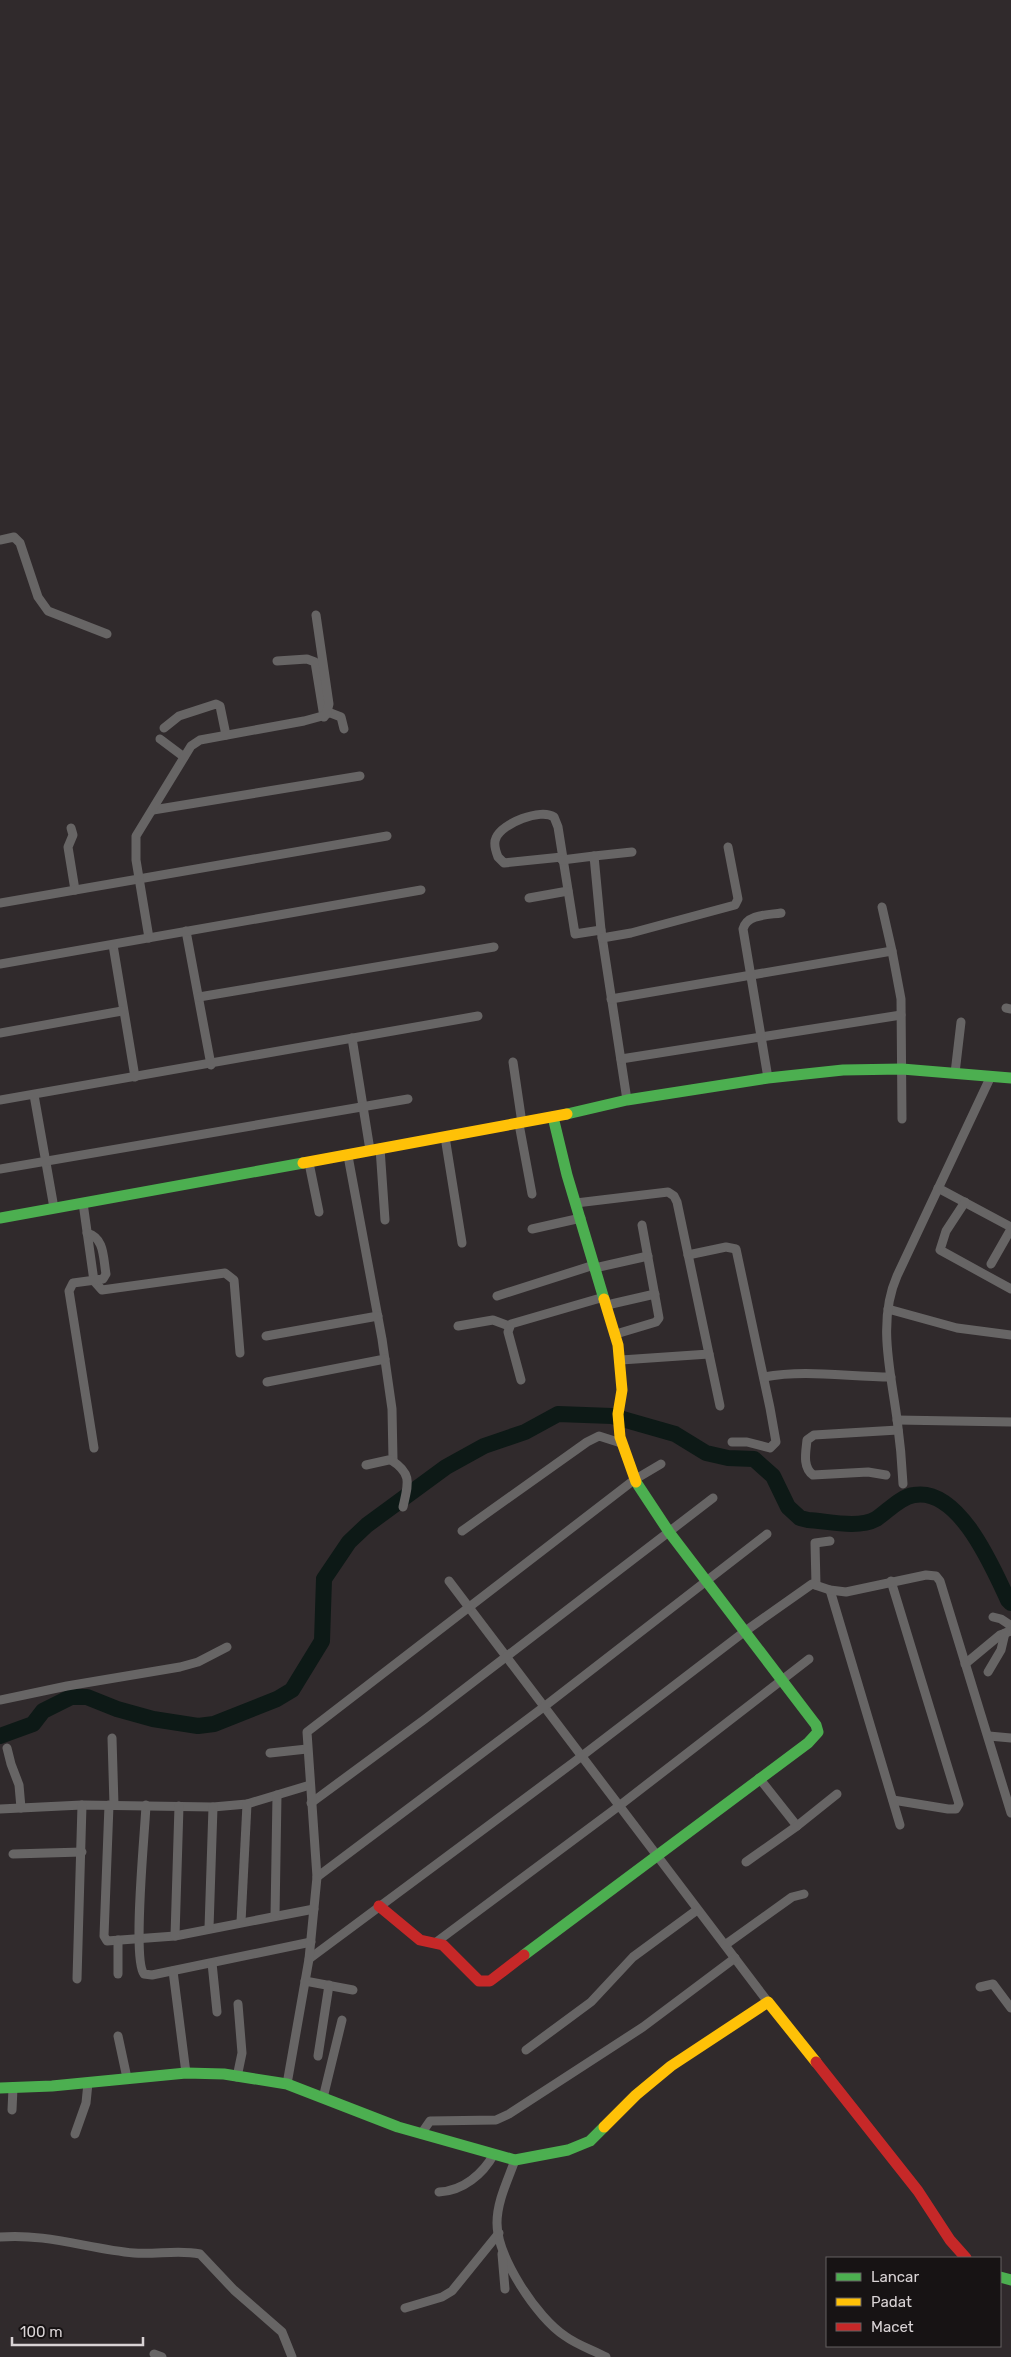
<svg xmlns="http://www.w3.org/2000/svg" width="1011" height="2357" font-family="Rubik,sans-serif">
	<rect width="100%" height="100%" fill="#302a2c"/>
	<g fill="none" stroke-linecap="round" stroke-linejoin="round">
		<path stroke="#0d1916" stroke-width="16" d="M0,1736l33,-12 10,-13 28,-14h16l30,12 36,10 45,7 16,-2 63,-25 15,-9 30,-49 2,-62 25,-37 18,-17 79,-58 38,-21 41,-14 33,-18 54,2 63,18 31,19 22,5 26,1 19,17 15,31 12,11 8,2c19,1 50,9 68,-1 12,-8 24,-22 38,-24 45,-8 79,73 94,105l3,3"/>
		<g stroke="#676565" stroke-width="9">
			<polyline points="0,540 14,537 20,543 38,597 48,611 107,634"/>
			<polyline points="277,661 307,659 315,662 324,717"/>
			<polyline points="328,712 341,717 344,729"/>
			<polyline points="164,728 179,716 216,704 220,706 226,735"/>
			<polyline points="160,739 184,757"/>
			<polyline points="153,810 360,776"/>
			<polyline points="71,828 73,835 68,847 75,890"/>
			<polyline points="594,856 632,852"/>
			<path d="M562,857l-58,6 -6,-6c-2,-5 -5,-13 -2,-19 6,-15 45,-30 58,-21l4,10 17,107 26,-4"/>
			<polyline points="562,860 594,856 601,930 627,1100"/>
			<polyline points="529,898 568,891"/>
			<polyline points="0,903 387,836"/>
			<polyline points="882,907 892,951"/>
			<polyline points="186,931 211,1065"/>
			<polyline points="149,938 136,860 136,836 191,746 200,740 304,721 326,715 329,704 316,615"/>
			<polyline points="602,938 631,933 735,905 738,899 728,847"/>
			<polyline points="113,945 135,1077"/>
			<polyline points="0,964 421,890"/>
			<polyline points="199,997 494,947"/>
			<polyline points="611,999 892,951 901,999 902,1119"/>
			<polyline points="1006,1008 1011,1009"/>
			<polyline points="0,1033 122,1011"/>
			<polyline points="352,1038 370,1150"/>
			<polyline points="621,1059 901,1015"/>
			<polyline points="513,1062 522,1123"/>
			<polyline points="955,1073 961,1022"/>
			<path d="M768,1078l-25,-149c4,-15 25,-14 38,-16"/>
			<polyline points="34,1095 54,1208"/>
			<polyline points="0,1100 478,1016"/>
			<polyline points="519,1124 532,1194"/>
			<polyline points="445,1137 462,1243"/>
			<polyline points="380,1148 385,1220"/>
			<polyline points="348,1156 382,1339 392,1409 393,1459 366,1465"/>
			<polyline points="309,1163 319,1212"/>
			<polyline points="0,1169 408,1099"/>
			<polyline points="938,1188 1011,1227"/>
			<polyline points="965,1202 946,1231 940,1250 1011,1289"/>
			<polyline points="83,1203 94,1281 102,1290 225,1273 234,1280 240,1353"/>
			<polyline points="576,1203 668,1192 674,1196 677,1202 709,1354 621,1360"/>
			<polyline points="532,1229 581,1218"/>
			<path d="M87,1233c18,5 16,25 19,41l-3,5 -30,4 -4,8 25,157"/>
			<polyline points="688,1255 726,1247 736,1249 770,1408 776,1442 770,1448 747,1442 732,1442"/>
			<polyline points="991,1264 1011,1229"/>
			<polyline points="595,1268 648,1256"/>
			<polyline points="497,1296 594,1265"/>
			<polyline points="607,1305 655,1294"/>
			<polyline points="888,1309 957,1328 1011,1335"/>
			<polyline points="458,1326 493,1320 509,1326"/>
			<polyline points="616,1334 656,1322 659,1318 642,1225"/>
			<polyline points="266,1336 378,1316"/>
			<polyline points="709,1354 720,1406"/>
			<path d="M764,1377c42,-8 84,0 127,0"/>
			<polyline points="521,1380 508,1332 511,1324 604,1297"/>
			<polyline points="267,1382 385,1359"/>
			<polyline points="897,1420 1011,1422"/>
			<path d="M391,1460c22,14 17,24 12,47"/>
			<path d="M886,1475l-18,-3 -55,3c-11,-8 -7,-24 -6,-35l7,-5 84,-5"/>
			<path d="M903,1484c-1,-21 -3,-43 -6,-65 -6,-46 -20,-98 0,-143l94,-200"/>
			<polyline points="462,1531 587,1442 599,1436 621,1443"/>
			<polyline points="449,1581 768,2002"/>
			<polyline points="891,1581 959,1804 956,1809 948,1809 893,1800"/>
			<polyline points="816,1585 815,1543 830,1541"/>
			<polyline points="830,1590 900,1825"/>
			<polyline points="993,1617 1001,1619 1010,1625 1010,1631"/>
			<polyline points="965,1664 1000,1635 1011,1631"/>
			<polyline points="988,1672 1001,1650 1005,1633"/>
			<polyline points="0,1700 67,1686 180,1667 198,1662 227,1647"/>
			<polyline points="989,1736 1011,1738"/>
			<polyline points="112,1738 114,1805"/>
			<polyline points="7,1748 11,1764 19,1785 21,1808"/>
			<polyline points="270,1753 307,1749"/>
			<polyline points="759,1778 797,1826"/>
			<polyline points="311,1803 425,1719 713,1498"/>
			<polyline points="109,1805 104,1936 107,1941 175,1936 314,1909"/>
			<path d="M146,1805c-1,27 -14,154 -2,169l8,1 159,-33"/>
			<polyline points="0,1809 82,1805 213,1807 247,1804 310,1785"/>
			<polyline points="13,1854 82,1852"/>
			<polyline points="746,1862 797,1826 837,1794"/>
			<polyline points="317,1877 545,1706 767,1534"/>
			<polyline points="275,1916 277,1795"/>
			<polyline points="241,1922 247,1804"/>
			<polyline points="209,1928 213,1807"/>
			<polyline points="175,1936 179,1806"/>
			<polyline points="435,1943 619,1806 809,1659"/>
			<polyline points="725,1945 792,1897 804,1894"/>
			<polyline points="309,1959 574,1762 744,1632 812,1584 830,1590 846,1592 926,1575 936,1576 940,1581 1011,1813"/>
			<polyline points="212,1963 217,2012"/>
			<polyline points="173,1971 186,2073"/>
			<polyline points="118,1974 118,1940"/>
			<polyline points="77,1979 82,1805"/>
			<polyline points="305,1981 353,1990"/>
			<polyline points="980,1987 993,1984 1011,2008"/>
			<polyline points="118,2036 127,2078"/>
			<polyline points="526,2050 591,2002 633,1957 697,1910"/>
			<polyline points="318,2056 329,1985"/>
			<polyline points="237,2077 242,2053 238,2004"/>
			<polyline points="287,2084 309,1959 317,1877 307,1732 634,1480 661,1464"/>
			<polyline points="323,2098 342,2020"/>
			<polyline points="12,2110 13,2088"/>
			<polyline points="75,2134 86,2103 88,2083"/>
			<polyline points="421,2134 430,2121 496,2120 509,2114 643,2027 735,1958"/>
			<path d="M515,2160c-7,20 -18,41 -18,63 0,34 40,95 68,113 12,9 28,14 41,21"/>
			<path d="M439,2192c24,-1 44,-18 55,-38"/>
			<path d="M0,2237c46,-4 89,12 134,16 22,2 44,-4 66,1l34,36 48,42 10,25"/>
			<polyline points="502,2254 505,2289"/>
			<polyline points="405,2308 442,2297 452,2291 499,2233"/>
			<polyline points="154,2354 162,2357"/>
		</g>
		<g stroke="#4caf50" stroke-width="11">
			<polyline points="567,1114 627,1100 768,1078 843,1070 902,1069 1011,1078"/>
			<polyline points="553,1117 567,1175 604,1299"/>
			<polyline points="0,1218 303,1163"/>
			<polyline points="524,1955 808,1743 818,1732 816,1725 669,1532 636,1482"/>
			<polyline points="0,2088 52,2086 186,2073 224,2074 287,2084 398,2127 515,2160 568,2150 590,2141 604,2127"/>
			<polyline points="1000,2277 1011,2280"/>
		</g>
		<g stroke="#ffc107" stroke-width="11">
			<polyline points="303,1163 567,1114"/>
			<polyline points="604,1299 618,1345 622,1390 618,1414 620,1437 636,1482"/>
			<polyline points="604,2127 636,2095 671,2066 768,2002 816,2062"/>
		</g>
		<g stroke="#c62828" stroke-width="11">
			<polyline points="379,1906 420,1940 443,1945 479,1981 490,1981 524,1955"/>
			<polyline points="816,2062 918,2191 950,2240 966,2258"/>
		</g>
	</g>
	<rect x="826" y="2257" width="175" height="90" fill="#171314" stroke="#656061"/>
	<rect x="836" y="2273" width="25" height="8" fill="#4caf50" stroke="#656061"/>
	<text x="871" y="2282" font-size="15" fill="#d9d3d5">Lancar</text>
	<rect x="836" y="2298" width="25" height="8" fill="#ffc107" stroke="#656061"/>
	<text x="871" y="2307" font-size="15" fill="#d9d3d5">Padat</text>
	<rect x="836" y="2323" width="25" height="8" fill="#c62828" stroke="#656061"/>
	<text x="871" y="2332" font-size="15" fill="#d9d3d5">Macet</text>
	<path d="M12 2337v8h131v-8" fill="none" stroke="#d9d3d5" stroke-width="2.5"/>
	<text x="20" y="2337" font-size="15" fill="#d9d3d5" stroke="#171314" stroke-width="4" paint-order="stroke">100 m</text>
</svg>
